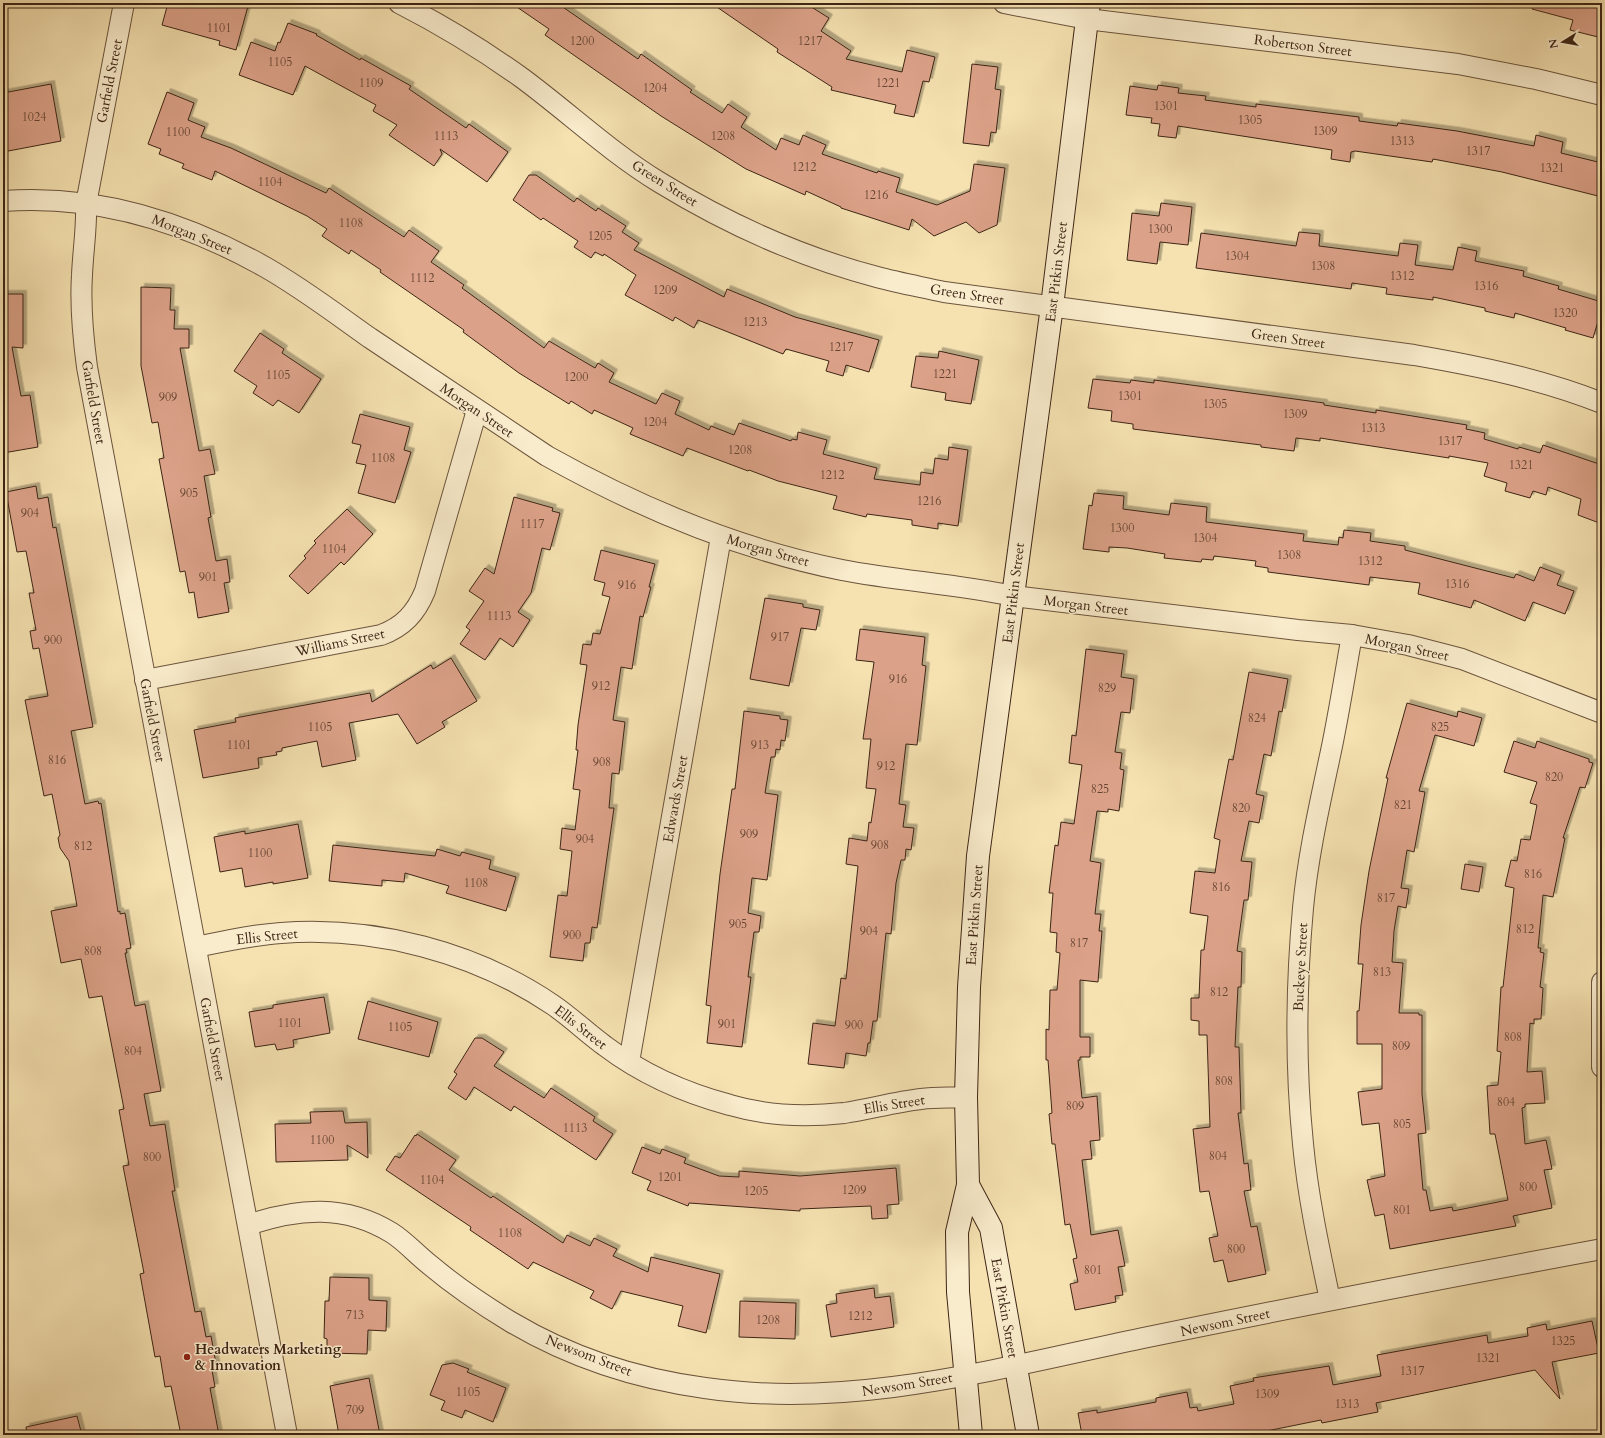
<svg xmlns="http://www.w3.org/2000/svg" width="1605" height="1438" font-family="Cardo,serif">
	<defs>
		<filter id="shadow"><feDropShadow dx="3.5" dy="-3.5" stdDeviation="0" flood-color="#0004"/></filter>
	</defs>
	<rect width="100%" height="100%" fill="#f6e2b1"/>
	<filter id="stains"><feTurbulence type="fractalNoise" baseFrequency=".005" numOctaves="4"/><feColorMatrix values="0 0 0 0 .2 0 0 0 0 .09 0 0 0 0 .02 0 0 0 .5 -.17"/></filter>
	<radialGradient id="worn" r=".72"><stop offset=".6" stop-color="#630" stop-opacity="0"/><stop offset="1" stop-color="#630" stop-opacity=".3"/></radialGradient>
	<g fill="#dca289" stroke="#3d2515" filter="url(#shadow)">
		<polygon points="168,3 238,3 248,6 236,50 219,45 220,41 162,25"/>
		<polygon points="511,3 557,3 638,59 641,54 692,90 690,92 722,113 728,104 747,117 741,127 776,150 781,138 799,145 803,135 826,145 822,154 877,173 878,171 900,178 896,192 937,205 970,191 974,164 1005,168 997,225 979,233 966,222 934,236 912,219 909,230 841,208 841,207 806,191 805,195 746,169 661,116 545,35 549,29"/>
		<polygon points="711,3 805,3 829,18 821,31 851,51 846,59 902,72 907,50 935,57 929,82 923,81 914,117 894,113 896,105 831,90 832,87 777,52 778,49"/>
		<polygon points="1533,3 1602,3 1602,38 1570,30 1573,20 1532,9"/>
		<polygon points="288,23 317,34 316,35 360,60 361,58 411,86 409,89 466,128 469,124 508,152 487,182 440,149 442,154 434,166 389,135 397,125 373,111 376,105 305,66 293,95 239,75 251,42 275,51 278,42 280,43"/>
		<polygon points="972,64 998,67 995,89 1001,90 996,133 991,132 989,146 963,143"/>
		<polygon points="51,84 61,141 3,152 3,93"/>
		<polygon points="1158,85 1179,88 1178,93 1206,96 1205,100 1256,107 1256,104 1359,117 1359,121 1397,126 1398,123 1457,131 1534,146 1536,135 1563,142 1561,153 1602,163 1602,197 1502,172 1433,159 1432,162 1355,151 1351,152 1350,162 1331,159 1332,150 1178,126 1176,138 1158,136 1160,124 1151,123 1152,118 1126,115 1130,86 1157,90"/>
		<polygon points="167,92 194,103 188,120 205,127 201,137 231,148 326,193 329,188 404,237 409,230 439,251 431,262 464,285 462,288 544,348 549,341 595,368 598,363 614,373 609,382 656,404 662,393 680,401 675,414 709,430 711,426 734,435 739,423 791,441 792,439 797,440 798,432 827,440 823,454 877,468 874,479 920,485 921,472 933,474 935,458 948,460 949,447 968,450 958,526 938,523 938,529 912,525 912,520 867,514 866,517 833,509 837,496 778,481 749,470 748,471 687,448 683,456 630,434 633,428 594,410 592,414 571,401 569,404 519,373 463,332 464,330 380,272 381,270 351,250 349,254 322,236 327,229 307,216 215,171 212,180 182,168 184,164 159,154 161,149 148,144"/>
		<polygon points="529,175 536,175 574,202 577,198 596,211 598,208 626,226 622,232 639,243 634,250 724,297 727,289 795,317 879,340 869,372 846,365 843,376 826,371 829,361 786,349 783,354 698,320 694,328 675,317 673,321 625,295 636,275 604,254 603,256 595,252 591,258 574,247 578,241 543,218 541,220 513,200"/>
		<polygon points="1161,203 1192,207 1188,245 1160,242 1157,264 1127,260 1132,213 1159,216"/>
		<polygon points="1299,232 1320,234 1319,246 1398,256 1400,243 1418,245 1415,265 1453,270 1458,247 1477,251 1475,261 1524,271 1523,276 1559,286 1558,289 1602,302 1602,308 1593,338 1565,330 1566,328 1515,313 1514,318 1485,311 1485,308 1433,297 1433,300 1386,294 1387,288 1352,283 1351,289 1196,268 1201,233 1296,246"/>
		<polygon points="141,287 171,288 170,310 175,310 174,329 189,329 189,348 180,348 199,451 210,449 215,474 204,476 211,517 208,518 216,561 227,559 230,582 224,583 229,612 198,618 194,592 189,593 185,571 180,572 159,459 164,458 158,422 152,423 141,366"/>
		<polygon points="3,294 23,294 23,348 12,347 21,396 30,395 38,447 3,453 3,347 7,347 3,347"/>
		<polygon points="260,333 284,349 282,353 321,379 299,413 278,400 273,406 253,393 257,386 234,371"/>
		<polygon points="939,351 979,360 971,404 945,400 946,393 911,387 916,356 938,358"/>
		<polygon points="1093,379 1130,383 1131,380 1154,383 1154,380 1324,403 1324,405 1376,413 1376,410 1467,425 1466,429 1485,433 1484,439 1518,449 1519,447 1540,453 1543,445 1602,465 1602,524 1578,515 1581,499 1548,487 1546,495 1533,491 1530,498 1505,491 1507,483 1484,476 1488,463 1449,456 1449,458 1320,438 1320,441 1296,438 1294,451 1261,447 1261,445 1133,429 1133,424 1111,421 1112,411 1088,408"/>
		<polygon points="360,414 410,427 404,450 411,452 395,503 358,493 366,465 356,463 361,445 352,443"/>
		<polygon points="36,486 38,499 48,497 53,528 56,527 93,727 71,731 85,804 98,801 99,804 101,803 118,912 120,911 120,914 125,913 131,948 126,949 127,953 125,953 135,1006 145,1004 161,1091 144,1094 150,1126 165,1124 175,1191 172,1191 195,1312 201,1311 206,1337 211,1336 217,1369 212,1370 215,1387 210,1388 219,1435 181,1435 171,1386 165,1387 160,1356 155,1357 140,1274 144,1273 123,1166 129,1165 119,1110 124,1109 102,996 89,998 81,959 61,963 51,911 77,906 69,861 60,848 58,838 60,835 52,794 44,796 25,700 48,696 39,648 33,649 30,631 36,630 29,593 34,593 26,551 17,552 6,492"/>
		<polygon points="1094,493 1124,496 1123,509 1169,515 1171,503 1207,507 1206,522 1304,534 1303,541 1338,545 1339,537 1343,538 1344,530 1371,533 1370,541 1405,546 1405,550 1514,578 1516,574 1534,581 1540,567 1561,575 1557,585 1574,591 1565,614 1533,602 1525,621 1474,600 1471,608 1418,594 1420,583 1370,577 1369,585 1268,572 1268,568 1255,566 1256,561 1214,556 1213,560 1202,559 1201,562 1164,558 1165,554 1127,548 1109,547 1109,552 1083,549 1089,505 1092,506"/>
		<polygon points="514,497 553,508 552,511 560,513 550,550 542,548 531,593 518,612 530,620 513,647 500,638 485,660 460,644 470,630 466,627 484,601 469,591 485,568 494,574"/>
		<polygon points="347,509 373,534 344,565 341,562 308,594 289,576 306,558 304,556 316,543 314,541"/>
		<polygon points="601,550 655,564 649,587 651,587 643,617 640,616 632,669 621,667 613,720 625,722 619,774 612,773 609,808 614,808 597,928 592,927 590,943 585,943 583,961 550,957 558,895 567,896 572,851 560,849 562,828 575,830 580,790 573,789 578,750 576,750 578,725 587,665 580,664 583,644 591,645 593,633 600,634 610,597 602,595 605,583 594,580"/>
		<polygon points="765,598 803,604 803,607 820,610 816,630 801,628 789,686 750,679"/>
		<polygon points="860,629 925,637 922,665 926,666 917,745 906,744 899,804 906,805 903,827 914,828 911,850 906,849 905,860 901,860 896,883 891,934 886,933 877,1021 873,1021 870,1043 868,1043 866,1056 846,1053 844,1068 808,1064 813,1023 835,1026 841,978 846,979 858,866 846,864 849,838 867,841 869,822 871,823 876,789 866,788 871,739 863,739 874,662 856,660"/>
		<polygon points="1086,649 1124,654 1121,677 1134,679 1130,713 1121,712 1115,752 1122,753 1120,769 1124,770 1119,811 1108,809 1108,812 1097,811 1090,861 1101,863 1095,914 1101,914 1099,931 1102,931 1098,982 1080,980 1080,1037 1090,1037 1090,1057 1080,1057 1080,1060 1078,1060 1082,1098 1097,1096 1100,1140 1090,1141 1092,1159 1082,1160 1091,1235 1118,1230 1125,1266 1118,1267 1123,1295 1115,1296 1116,1302 1075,1310 1070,1284 1078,1282 1073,1259 1077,1258 1070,1224 1065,1225 1055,1144 1052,1144 1049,1114 1052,1113 1048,1060 1046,1060 1046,1029 1049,1030 1050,990 1057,990 1060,953 1056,952 1057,933 1050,932 1053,893 1049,893 1055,845 1058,846 1061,822 1074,824 1082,765 1069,763 1072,735 1076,736"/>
		<polygon points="451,658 477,701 442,722 445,727 417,744 398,714 349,723 356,760 322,767 317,741 282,748 282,751 276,752 277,755 258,758 259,768 203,778 194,730 236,722 235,718 370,693 372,702 431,665 433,669"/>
		<polygon points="1249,672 1288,679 1282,712 1279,711 1271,756 1264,754 1256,794 1264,796 1259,823 1249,821 1241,861 1252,862 1248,900 1244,900 1237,951 1242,952 1241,987 1238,987 1235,1047 1239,1047 1241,1113 1238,1113 1244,1164 1248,1163 1251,1190 1244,1191 1251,1227 1257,1226 1266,1274 1228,1282 1223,1260 1214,1262 1209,1238 1218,1236 1209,1191 1200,1192 1193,1129 1210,1127 1207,1035 1199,1035 1199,1021 1191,1020 1191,998 1199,998 1201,950 1204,950 1208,916 1190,913 1195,871 1215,873 1220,840 1214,838 1229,759 1233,760"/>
		<polygon points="1407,703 1457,717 1458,711 1482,718 1474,746 1435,735 1419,791 1425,792 1414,852 1407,850 1401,888 1409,889 1406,908 1398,906 1394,931 1392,962 1403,963 1399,1013 1419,1013 1419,1015 1422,1015 1422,1094 1426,1133 1418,1134 1423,1190 1426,1190 1430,1211 1452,1207 1453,1211 1508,1200 1495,1134 1490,1134 1487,1086 1498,1085 1501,1052 1497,1051 1501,987 1503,987 1514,888 1505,886 1511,860 1517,861 1521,839 1530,840 1537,805 1530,803 1537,782 1504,772 1514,741 1535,748 1537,741 1589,759 1589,762 1593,763 1585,788 1580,787 1563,838 1565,838 1553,897 1543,895 1538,948 1541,948 1540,952 1544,953 1540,987 1543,988 1541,1019 1534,1019 1534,1024 1530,1023 1527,1072 1542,1071 1545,1103 1525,1104 1525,1107 1522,1108 1525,1144 1546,1140 1552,1169 1544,1170 1552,1208 1513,1216 1516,1226 1390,1249 1384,1214 1375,1216 1367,1180 1385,1176 1379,1123 1362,1125 1358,1092 1382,1089 1382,1044 1357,1044 1357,1011 1359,1011 1363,964 1358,964 1361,925 1369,871 1388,778 1386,778"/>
		<polygon points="744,711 780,716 780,719 788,720 785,741 781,740 780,750 776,749 775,757 771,757 765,793 778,795 767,880 752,878 748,913 761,916 759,932 754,932 748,977 751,977 742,1047 707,1043 711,1006 706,1005 720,874 732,789 735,789"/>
		<polygon points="298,824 308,878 273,884 273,882 245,887 242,868 220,872 214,837 245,831 245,834"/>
		<polygon points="333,845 435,856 437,849 460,856 462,852 491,860 489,869 516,877 506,911 446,893 449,886 405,873 404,882 382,880 382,886 329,881"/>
		<polygon points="1465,864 1483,867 1479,892 1461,889"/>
		<polygon points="324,997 330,1033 293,1040 294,1047 277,1050 275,1044 255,1047 249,1012 273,1008 273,1005"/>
		<polygon points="368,1001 438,1022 429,1057 358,1039"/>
		<polygon points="475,1038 482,1038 504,1052 494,1066 544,1098 551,1088 595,1117 593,1121 613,1134 596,1160 514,1106 511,1111 474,1087 466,1100 448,1088 457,1074 454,1072"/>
		<polygon points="343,1111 345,1123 367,1122 368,1158 347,1145 348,1160 276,1162 275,1124 311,1123 310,1112"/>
		<polygon points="417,1134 456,1160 449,1170 491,1198 493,1196 563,1243 567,1235 590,1246 594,1238 617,1249 613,1256 648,1272 651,1257 720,1274 706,1333 678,1326 683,1306 621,1291 612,1309 590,1298 594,1291 533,1262 528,1269 470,1230 471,1227 386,1170 395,1156 400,1158 415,1135 416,1136"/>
		<polygon points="642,1147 660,1154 662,1149 686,1158 684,1163 719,1176 739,1177 739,1171 800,1176 896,1168 899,1204 887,1205 888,1218 872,1219 871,1206 800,1209 800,1211 689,1203 688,1206 647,1190 651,1181 632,1173"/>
		<polygon points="330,1277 369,1278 369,1300 387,1301 386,1331 368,1330 367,1354 327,1353 327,1339 324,1338 325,1301 329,1301"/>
		<polygon points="874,1288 875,1298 890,1296 894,1327 831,1337 826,1305 837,1303 836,1294"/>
		<polygon points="740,1301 796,1303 795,1339 739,1337"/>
		<polygon points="1592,1321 1599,1353 1552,1362 1560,1399 1535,1370 1376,1403 1378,1412 1322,1423 1321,1420 1247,1435 1082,1435 1078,1413 1097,1410 1097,1413 1156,1402 1156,1398 1187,1392 1190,1408 1197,1407 1198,1411 1234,1404 1230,1386 1254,1381 1253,1378 1329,1366 1333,1385 1381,1376 1377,1355 1487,1335 1488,1343 1528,1336 1527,1328 1546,1324 1547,1330"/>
		<polygon points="453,1363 469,1369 467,1372 506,1388 493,1422 465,1410 462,1418 441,1410 445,1401 430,1395 442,1365"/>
		<polygon points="369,1378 380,1435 339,1435 330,1386"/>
		<polygon points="77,1416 82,1435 27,1435 26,1427"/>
	</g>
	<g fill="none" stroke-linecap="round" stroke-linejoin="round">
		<defs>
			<g id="street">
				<path d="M124,3l-38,201c1,23 -3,47 -4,71 -2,30 1,62 5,92l200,1068"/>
				<path d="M399,3c43,22 84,47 123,75 46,34 88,74 137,104 67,41 142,75 218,95 22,6 45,10 67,15l470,63c64,11 127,24 188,48"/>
				<polyline points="1004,3 1087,19 1458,64 1536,79 1602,95"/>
				<path d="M3,201c93,-7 182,21 262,66 37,21 71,47 105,71 59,40 118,79 177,118 93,52 191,93 295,114 57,11 115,14 171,26l285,34 54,5 56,10 54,14 140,54"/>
				<path d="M145,680l236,-45c22,-8 35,-22 44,-44l52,-181"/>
				<path d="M196,947c28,-6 56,-12 85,-14 94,-7 194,19 272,72 19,13 34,28 52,41 37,28 80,47 125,59 37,11 76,12 114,8 26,-4 51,-11 77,-14 15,-2 30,-1 45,-2"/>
				<polyline points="1602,982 1602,1067"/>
				<polyline points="629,1062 721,537"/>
				<path d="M248,1225c50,-17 97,-21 144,8 14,9 25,22 38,32 25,21 53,40 81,57 59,35 127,57 194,66 149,22 298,-21 443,-51 151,-31 302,-60 454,-88"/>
				<path d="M1330,1300c-11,-52 -22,-103 -27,-156 -8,-79 -7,-158 0,-236 5,-53 17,-105 28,-157 8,-38 14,-77 21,-116"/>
			</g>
			<g id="secondary">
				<polyline points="968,1185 991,1228 1028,1435"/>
				<polyline points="971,1435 958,1292 957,1232 968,1185 966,1097 969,987 978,856 1052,306 1089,3"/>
			</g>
		</defs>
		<use href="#street" stroke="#6b543c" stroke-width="22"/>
		<use href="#secondary" stroke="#3d2515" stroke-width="24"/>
		<use href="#street" stroke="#f9eccc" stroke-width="20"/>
		<use href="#secondary" stroke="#f9eccc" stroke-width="22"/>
	</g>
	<circle fill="#8f2418" stroke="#f9eccc" stroke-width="1.5" cx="187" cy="1357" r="4"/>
	<g text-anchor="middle" stroke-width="3" stroke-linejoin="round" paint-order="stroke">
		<g font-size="12" fill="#654432">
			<text x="219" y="32">1101</text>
			<text x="582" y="45">1200</text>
			<text x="810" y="45">1217</text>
			<text x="280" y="66">1105</text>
			<text x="371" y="87">1109</text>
			<text x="888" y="87">1221</text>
			<text x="655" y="92">1204</text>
			<text x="1166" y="110">1301</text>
			<text x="34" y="121">1024</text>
			<text x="1250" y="124">1305</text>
			<text x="1325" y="135">1309</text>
			<text x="178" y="136">1100</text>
			<text x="446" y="140">1113</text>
			<text x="723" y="140">1208</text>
			<text x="1402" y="145">1313</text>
			<text x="1478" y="155">1317</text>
			<text x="804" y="171">1212</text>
			<text x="1552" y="172">1321</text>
			<text x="270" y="186">1104</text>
			<text x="876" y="199">1216</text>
			<text x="351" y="227">1108</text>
			<text x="1160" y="233">1300</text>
			<text x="600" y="240">1205</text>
			<text x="1237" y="260">1304</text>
			<text x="1323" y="270">1308</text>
			<text x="1402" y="280">1312</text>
			<text x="422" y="282">1112</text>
			<text x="1486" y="290">1316</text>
			<text x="665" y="294">1209</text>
			<text x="1565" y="317">1320</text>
			<text x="755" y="326">1213</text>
			<text x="841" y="351">1217</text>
			<text x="945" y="378">1221</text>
			<text x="278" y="379">1105</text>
			<text x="576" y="381">1200</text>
			<text x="1130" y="400">1301</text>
			<text x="168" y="401">909</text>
			<text x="1215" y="408">1305</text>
			<text x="1295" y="418">1309</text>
			<text x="655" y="426">1204</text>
			<text x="1373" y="432">1313</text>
			<text x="1450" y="445">1317</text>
			<text x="740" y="454">1208</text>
			<text x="383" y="462">1108</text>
			<text x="1521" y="469">1321</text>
			<text x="832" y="479">1212</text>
			<text x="189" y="497">905</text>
			<text x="929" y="505">1216</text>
			<text x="30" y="517">904</text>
			<text x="532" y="528">1117</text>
			<text x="1122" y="532">1300</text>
			<text x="1205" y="542">1304</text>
			<text x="334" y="553">1104</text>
			<text x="1289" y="559">1308</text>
			<text x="1370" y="565">1312</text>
			<text x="208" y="581">901</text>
			<text x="1457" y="588">1316</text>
			<text x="627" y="589">916</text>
			<text x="499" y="620">1113</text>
			<text x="780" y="641">917</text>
			<text x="53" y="644">900</text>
			<text x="898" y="683">916</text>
			<text x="601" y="690">912</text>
			<text x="1107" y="692">829</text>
			<text x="1257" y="722">824</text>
			<text x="320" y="731">1105</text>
			<text x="1440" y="731">825</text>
			<text x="239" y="749">1101</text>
			<text x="760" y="749">913</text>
			<text x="57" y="764">816</text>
			<text x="602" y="766">908</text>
			<text x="886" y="770">912</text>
			<text x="1554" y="781">820</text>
			<text x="1100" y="793">825</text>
			<text x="1403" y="809">821</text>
			<text x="1241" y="812">820</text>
			<text x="749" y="838">909</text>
			<text x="585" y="843">904</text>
			<text x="880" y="849">908</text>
			<text x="83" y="850">812</text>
			<text x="260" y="857">1100</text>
			<text x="1533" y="878">816</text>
			<text x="476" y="887">1108</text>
			<text x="1221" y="891">816</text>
			<text x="1386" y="902">817</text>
			<text x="738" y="928">905</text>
			<text x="1525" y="933">812</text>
			<text x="869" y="935">904</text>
			<text x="572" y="939">900</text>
			<text x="1079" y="947">817</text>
			<text x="93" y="955">808</text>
			<text x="1382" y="976">813</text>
			<text x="1219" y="996">812</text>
			<text x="290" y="1027">1101</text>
			<text x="727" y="1028">901</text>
			<text x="854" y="1029">900</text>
			<text x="400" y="1031">1105</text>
			<text x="1513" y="1041">808</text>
			<text x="1401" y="1050">809</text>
			<text x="133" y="1055">804</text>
			<text x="1224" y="1085">808</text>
			<text x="1506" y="1106">804</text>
			<text x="1075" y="1110">809</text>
			<text x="1402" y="1128">805</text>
			<text x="575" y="1132">1113</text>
			<text x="322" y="1144">1100</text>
			<text x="1218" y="1160">804</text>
			<text x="152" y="1161">800</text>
			<text x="670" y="1181">1201</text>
			<text x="432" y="1184">1104</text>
			<text x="1528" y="1191">800</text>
			<text x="854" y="1194">1209</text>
			<text x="756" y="1195">1205</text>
			<text x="1402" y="1214">801</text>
			<text x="510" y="1237">1108</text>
			<text x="1236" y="1253">800</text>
			<text x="1093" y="1274">801</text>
			<text x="355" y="1319">713</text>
			<text x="860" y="1320">1212</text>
			<text x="768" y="1324">1208</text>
			<text x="1563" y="1345">1325</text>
			<text x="1488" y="1362">1321</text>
			<text x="1412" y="1375">1317</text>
			<text x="468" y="1396">1105</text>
			<text x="1267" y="1398">1309</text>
			<text x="1347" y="1408">1313</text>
			<text x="355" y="1414">709</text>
		</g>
		<g font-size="14" fill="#3d2515" stroke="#f9eccc">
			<text transform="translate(1303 45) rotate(7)" y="5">Robertson Street</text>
			<text transform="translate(109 81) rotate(-79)" y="5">Garfield Street</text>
			<text transform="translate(665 183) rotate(32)" y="5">Green Street</text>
			<text transform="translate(192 234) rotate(22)" y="5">Morgan Street</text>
			<text transform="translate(1056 272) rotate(-83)" y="5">East Pitkin Street</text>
			<text transform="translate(967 294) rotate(9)" y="5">Green Street</text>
			<text transform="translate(1288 338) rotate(8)" y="5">Green Street</text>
			<text transform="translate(94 402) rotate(80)" y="5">Garfield Street</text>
			<text transform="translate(477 410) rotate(34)" y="5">Morgan Street</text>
			<text transform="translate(768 550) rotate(16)" y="5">Morgan Street</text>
			<text transform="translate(1013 593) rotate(-83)" y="5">East Pitkin Street</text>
			<text transform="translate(1086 605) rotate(7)" y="5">Morgan Street</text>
			<text transform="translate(340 642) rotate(-12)" y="5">Williams Street</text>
			<text transform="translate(1407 647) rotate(12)" y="5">Morgan Street</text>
			<text transform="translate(153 720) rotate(79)" y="5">Garfield Street</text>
			<text transform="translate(675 799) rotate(-80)" y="5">Edwards Street</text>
			<text transform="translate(974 915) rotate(-86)" y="5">East Pitkin Street</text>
			<text transform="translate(267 936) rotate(-6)" y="5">Ellis Street</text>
			<text transform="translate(1300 967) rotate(-87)" y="5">Buckeye Street</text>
			<text transform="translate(581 1027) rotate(38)" y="5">Ellis Street</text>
			<text transform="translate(213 1039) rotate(79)" y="5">Garfield Street</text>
			<text transform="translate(894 1104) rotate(-9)" y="5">Ellis Street</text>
			<text transform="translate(1005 1308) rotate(80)" y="5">East Pitkin Street</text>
			<text transform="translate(1225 1322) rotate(-12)" y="5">Newsom Street</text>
			<text transform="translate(589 1355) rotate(21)" y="5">Newsom Street</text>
			<text transform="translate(907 1384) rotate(-9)" y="5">Newsom Street</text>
		</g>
		<g font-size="14" font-weight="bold" fill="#3d2515" stroke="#f9eccc" text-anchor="start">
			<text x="195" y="1354">Headwaters Marketing<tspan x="195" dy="16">&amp; Innovation</tspan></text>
		</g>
	</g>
	<rect width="1605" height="1438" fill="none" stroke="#f6e2b1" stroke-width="16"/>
	<rect x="4" y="4" width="1597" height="1430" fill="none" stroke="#3d2515" stroke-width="2"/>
	<rect x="8" y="8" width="1589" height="1422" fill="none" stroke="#3d2515"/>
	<g transform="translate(1563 42) rotate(259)" stroke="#f9eccc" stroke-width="3" paint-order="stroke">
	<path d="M0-3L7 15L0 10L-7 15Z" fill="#3d2515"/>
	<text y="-6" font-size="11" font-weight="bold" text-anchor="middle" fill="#3d2515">N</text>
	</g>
	<rect width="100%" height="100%" filter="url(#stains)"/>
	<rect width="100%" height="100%" fill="url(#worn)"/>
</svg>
